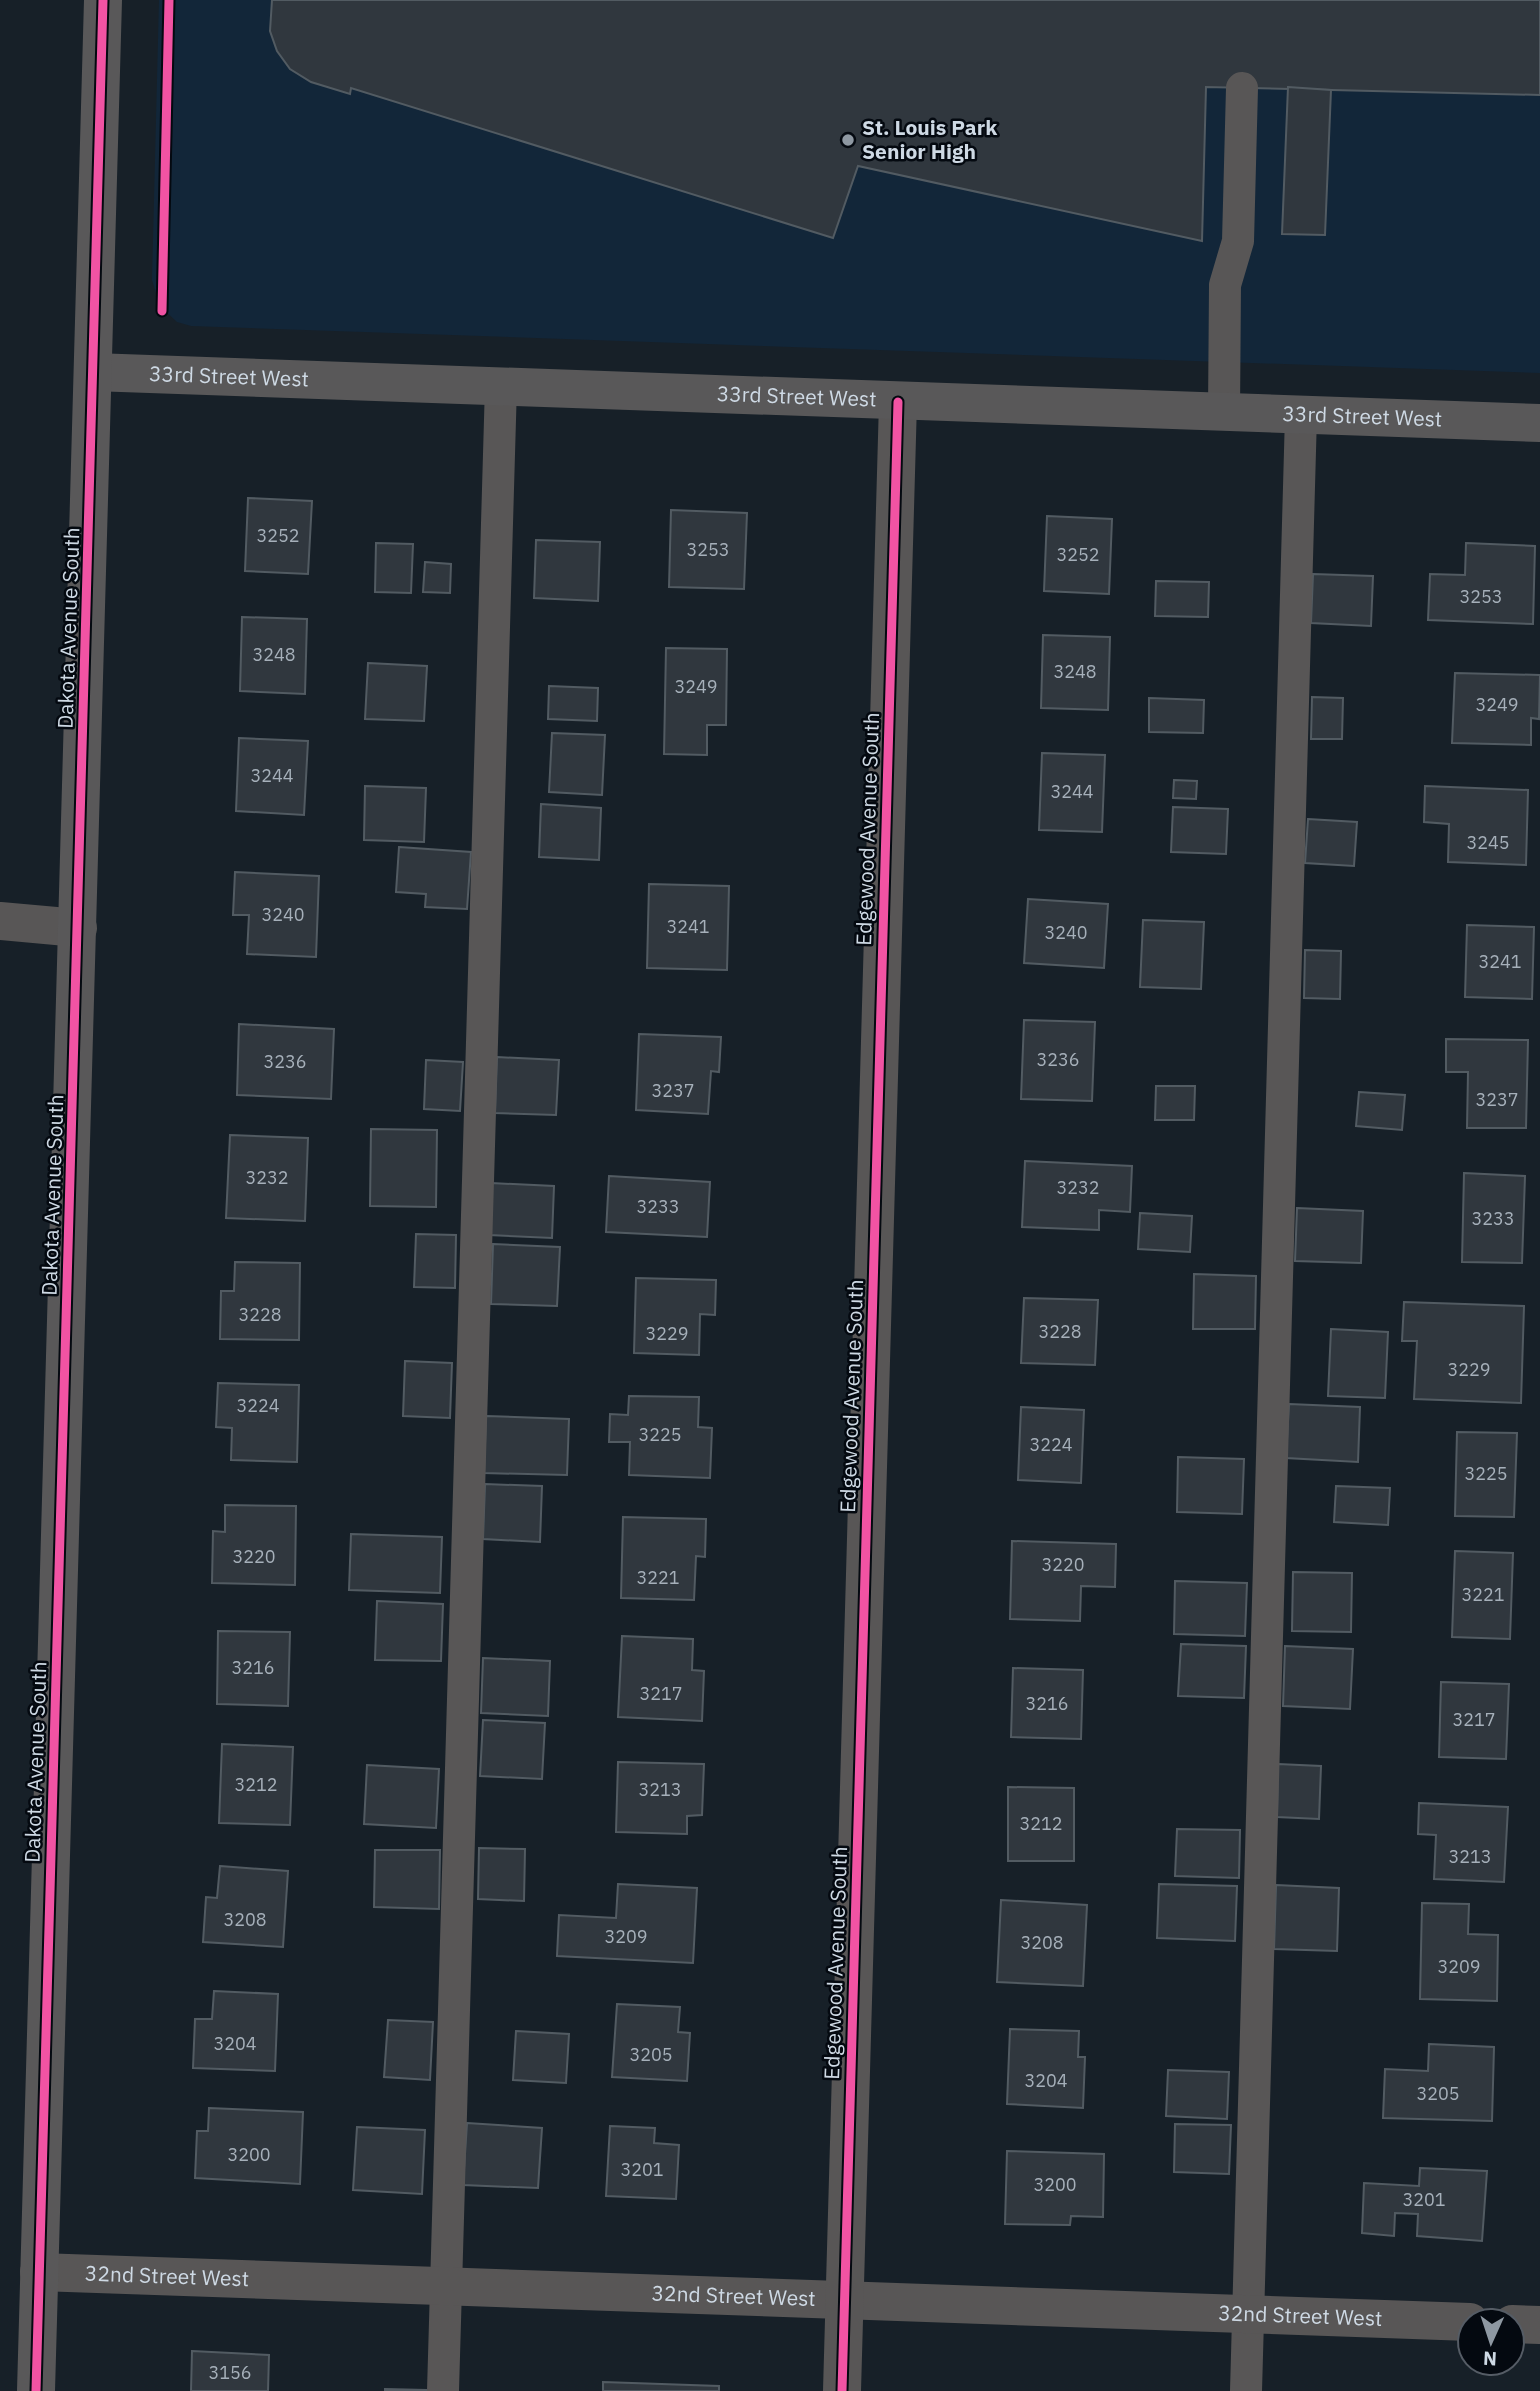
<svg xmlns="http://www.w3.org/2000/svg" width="1540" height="2391" font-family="'IBM Plex Sans',sans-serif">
	<rect width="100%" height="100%" fill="#172028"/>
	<polygon fill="#122639" points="159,0 1540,0 1540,373 191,326 177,322 160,306 152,280"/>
	<g fill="#30373e" stroke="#525b62" stroke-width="2">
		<polygon points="272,0 1540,0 1540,95 1206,87 1202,241 858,166 833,238 351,88 350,94 311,82 290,69 277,51 270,31"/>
		<polygon points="1288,87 1331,90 1325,235 1282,234"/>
		<polygon points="248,498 312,501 308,574 245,571"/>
		<polygon points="671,510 747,513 744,589 669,587"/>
		<polygon points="1047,516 1112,519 1109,594 1044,591"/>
		<polygon points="536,540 600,542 598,601 534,598"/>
		<polygon points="376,543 413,544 411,593 375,592"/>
		<polygon points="1466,543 1535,546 1533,624 1428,620 1430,574 1465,575"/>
		<polygon points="425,562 451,564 450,593 423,592"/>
		<polygon points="1313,574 1373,576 1371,626 1311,623"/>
		<polygon points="1156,581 1209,582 1208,617 1155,616"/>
		<polygon points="242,617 307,619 305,694 240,691"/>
		<polygon points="1043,635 1110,637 1108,710 1041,708"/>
		<polygon points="666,648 727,649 726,725 707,725 707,755 664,754"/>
		<polygon points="368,663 427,666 424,721 365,719"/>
		<polygon points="1455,673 1540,675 1539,719 1531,718 1531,745 1452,743"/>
		<polygon points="549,686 598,688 597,721 548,719"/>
		<polygon points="1312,697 1343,698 1342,739 1311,739"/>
		<polygon points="1149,698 1204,700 1203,733 1149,732"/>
		<polygon points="552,733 605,735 602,795 549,792"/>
		<polygon points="239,738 308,741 304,815 236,811"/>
		<polygon points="1042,753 1105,755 1102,832 1039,830"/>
		<polygon points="1174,780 1197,781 1196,799 1173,798"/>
		<polygon points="365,786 426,788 424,842 364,840"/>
		<polygon points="1425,786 1528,790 1526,865 1448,862 1449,824 1424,822"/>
		<polygon points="541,804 601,808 599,860 539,857"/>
		<polygon points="1173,807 1228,809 1226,854 1171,852"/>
		<polygon points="1308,819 1357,822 1354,866 1305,863"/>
		<polygon points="399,847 471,852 467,909 425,907 426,894 396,892"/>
		<polygon points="235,872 319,876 316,957 247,954 249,915 233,915"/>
		<polygon points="649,884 729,886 727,970 647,968"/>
		<polygon points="1028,899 1108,904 1104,968 1024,963"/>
		<polygon points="1143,920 1204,922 1201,989 1140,987"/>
		<polygon points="1467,925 1534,927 1532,999 1465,997"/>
		<polygon points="1305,950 1341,951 1340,999 1304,998"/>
		<polygon points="1024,1020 1095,1022 1092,1101 1021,1099"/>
		<polygon points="239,1024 334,1029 331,1099 237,1095"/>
		<polygon points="639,1034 721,1037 719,1072 711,1071 708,1114 636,1110"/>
		<polygon points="1446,1039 1528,1040 1526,1128 1467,1128 1468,1072 1446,1072"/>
		<polygon points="497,1057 559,1060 556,1115 495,1113"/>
		<polygon points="426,1060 463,1062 460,1111 424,1109"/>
		<polygon points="1156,1086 1195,1086 1194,1120 1155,1120"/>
		<polygon points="1359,1092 1405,1095 1402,1130 1356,1126"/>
		<polygon points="371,1129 437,1130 436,1207 370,1206"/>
		<polygon points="230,1135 308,1138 305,1221 226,1218"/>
		<polygon points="1025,1161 1132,1166 1130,1212 1099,1210 1099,1230 1022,1227"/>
		<polygon points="1464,1173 1525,1176 1522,1263 1462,1262"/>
		<polygon points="609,1176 710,1182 707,1237 606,1232"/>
		<polygon points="491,1183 554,1186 552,1238 489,1235"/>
		<polygon points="1297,1208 1363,1211 1361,1263 1295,1261"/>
		<polygon points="1140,1213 1192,1216 1190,1252 1138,1249"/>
		<polygon points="416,1234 456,1235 455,1288 414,1287"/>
		<polygon points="493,1244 560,1247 557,1306 491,1304"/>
		<polygon points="235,1262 300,1263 299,1340 220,1339 221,1291 234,1291"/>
		<polygon points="1194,1274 1256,1276 1255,1329 1193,1329"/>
		<polygon points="636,1278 716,1280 715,1315 700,1314 699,1355 634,1353"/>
		<polygon points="1024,1298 1098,1300 1095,1365 1021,1363"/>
		<polygon points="1404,1302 1524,1306 1521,1403 1414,1399 1417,1341 1402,1341"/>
		<polygon points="1331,1329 1388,1332 1385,1398 1328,1396"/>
		<polygon points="405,1361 452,1363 450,1418 403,1416"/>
		<polygon points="218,1383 299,1385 297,1462 231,1460 232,1428 216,1427"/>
		<polygon points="629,1396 699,1397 698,1427 712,1428 710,1478 629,1475 630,1442 609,1442 610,1414 628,1415"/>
		<polygon points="1289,1404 1360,1407 1358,1462 1286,1458"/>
		<polygon points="1021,1407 1084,1410 1081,1483 1018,1480"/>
		<polygon points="486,1416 569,1419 567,1475 484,1473"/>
		<polygon points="1457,1432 1517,1433 1514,1517 1455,1516"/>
		<polygon points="1178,1457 1244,1459 1242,1514 1177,1512"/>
		<polygon points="485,1484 542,1486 540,1542 483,1539"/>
		<polygon points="1336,1486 1390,1488 1388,1525 1334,1522"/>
		<polygon points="225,1505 296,1506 295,1585 212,1583 213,1531 225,1532"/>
		<polygon points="623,1517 706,1519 705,1557 696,1556 694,1600 621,1598"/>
		<polygon points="351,1534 442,1537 440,1593 349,1590"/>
		<polygon points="1012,1541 1116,1544 1115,1587 1081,1586 1080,1621 1010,1619"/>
		<polygon points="1455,1551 1513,1553 1510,1639 1452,1637"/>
		<polygon points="1293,1572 1352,1573 1351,1632 1292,1631"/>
		<polygon points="1175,1581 1247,1583 1245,1636 1174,1634"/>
		<polygon points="377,1601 443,1604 441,1661 375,1660"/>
		<polygon points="218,1631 290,1632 288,1706 217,1704"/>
		<polygon points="622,1636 693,1639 692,1670 704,1671 702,1721 618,1717"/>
		<polygon points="1181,1644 1246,1646 1244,1698 1178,1696"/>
		<polygon points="1285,1646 1353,1649 1350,1709 1283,1706"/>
		<polygon points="483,1658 550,1661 548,1716 481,1713"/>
		<polygon points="1013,1668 1083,1670 1081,1739 1011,1737"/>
		<polygon points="1441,1682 1509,1684 1506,1759 1439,1757"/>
		<polygon points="483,1720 545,1723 542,1779 480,1776"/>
		<polygon points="222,1744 293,1747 290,1825 219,1823"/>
		<polygon points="618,1762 704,1764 702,1815 687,1816 687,1834 616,1832"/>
		<polygon points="1278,1764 1321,1766 1319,1819 1277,1817"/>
		<polygon points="367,1765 439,1769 436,1828 364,1824"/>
		<polygon points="1008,1787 1074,1788 1074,1861 1008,1861"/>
		<polygon points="1419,1803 1508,1807 1504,1882 1434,1879 1436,1835 1418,1834"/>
		<polygon points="1177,1829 1240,1830 1239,1878 1175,1876"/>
		<polygon points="479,1848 525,1849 524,1901 478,1899"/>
		<polygon points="375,1850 440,1850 439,1909 374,1907"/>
		<polygon points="220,1866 288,1871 283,1947 203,1942 206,1897 217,1898"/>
		<polygon points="618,1884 697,1888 693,1963 557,1956 559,1915 616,1918"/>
		<polygon points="1159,1884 1237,1886 1235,1941 1157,1938"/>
		<polygon points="1276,1885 1339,1888 1337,1951 1274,1949"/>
		<polygon points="1001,1900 1087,1905 1083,1986 997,1982"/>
		<polygon points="1422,1903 1469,1904 1468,1934 1498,1935 1497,2001 1420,1999"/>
		<polygon points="214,1991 278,1994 275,2071 193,2068 195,2019 212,2019"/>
		<polygon points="617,2004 680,2007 678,2032 690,2033 687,2081 612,2077"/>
		<polygon points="388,2020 433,2022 430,2080 384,2077"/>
		<polygon points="1010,2029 1079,2031 1078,2057 1085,2057 1083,2108 1007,2104"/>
		<polygon points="516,2031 569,2034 566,2083 513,2080"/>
		<polygon points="1429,2044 1494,2047 1492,2121 1383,2118 1385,2069 1428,2071"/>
		<polygon points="1168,2070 1229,2072 1227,2119 1166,2116"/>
		<polygon points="209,2108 303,2112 300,2184 195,2178 197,2131 208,2131"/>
		<polygon points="467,2123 542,2128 538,2188 463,2185"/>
		<polygon points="1175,2124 1231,2125 1229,2174 1174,2172"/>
		<polygon points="610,2126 655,2128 654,2143 679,2145 676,2199 606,2196"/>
		<polygon points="357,2127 425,2130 422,2194 353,2190"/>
		<polygon points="1007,2151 1104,2154 1103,2217 1071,2216 1070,2225 1005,2224"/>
		<polygon points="1420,2168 1487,2171 1482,2241 1417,2236 1418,2214 1395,2213 1394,2236 1362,2233 1364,2183 1419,2186"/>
		<polygon points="192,2351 269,2355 268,2391 191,2391"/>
		<polygon points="603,2382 719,2386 719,2391 603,2391"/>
		<polygon points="385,2389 426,2390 426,2391 385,2391"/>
	</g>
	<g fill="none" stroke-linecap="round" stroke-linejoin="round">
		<g stroke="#585656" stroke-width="32">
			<polyline points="1224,412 1225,285 1238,241 1242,88"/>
			<polyline points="443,2391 501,385"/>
			<polyline points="1246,2391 1301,415"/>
		</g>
		<g stroke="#585656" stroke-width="38">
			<polyline points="0,921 78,928"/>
			<path id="s1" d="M39,2272l1431,50"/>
			<polyline points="1512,2324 1540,2325"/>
			<polyline points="842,2391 898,402"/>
		</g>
		<g stroke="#595859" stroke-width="38">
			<path id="s2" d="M93,372l1447,51"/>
			<polyline points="36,2391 103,0"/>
		</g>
		<defs>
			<g id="cycleway">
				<polyline points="162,311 169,0"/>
				<polyline points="36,2391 103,0"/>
				<polyline points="842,2391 898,402"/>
			</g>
		</defs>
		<use href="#cycleway" stroke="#040910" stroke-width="13"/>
		<use href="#cycleway" stroke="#f153a3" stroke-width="9"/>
	</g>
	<circle fill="#8e98a2" stroke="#040910" stroke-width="2.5" cx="848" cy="140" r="7"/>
	<g text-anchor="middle" stroke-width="5" stroke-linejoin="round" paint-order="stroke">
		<g font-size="18" fill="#a6b0ba">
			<text x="278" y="542">3252</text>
			<text x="708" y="556">3253</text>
			<text x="1078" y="561">3252</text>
			<text x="1481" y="603">3253</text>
			<text x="274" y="661">3248</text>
			<text x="1075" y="678">3248</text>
			<text x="696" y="693">3249</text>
			<text x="1497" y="711">3249</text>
			<text x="272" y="782">3244</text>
			<text x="1072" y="798">3244</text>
			<text x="1488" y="849">3245</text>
			<text x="283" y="921">3240</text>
			<text x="688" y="933">3241</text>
			<text x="1066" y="939">3240</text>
			<text x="1500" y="968">3241</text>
			<text x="1058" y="1066">3236</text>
			<text x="285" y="1068">3236</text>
			<text x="673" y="1097">3237</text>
			<text x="1497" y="1106">3237</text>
			<text x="267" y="1184">3232</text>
			<text x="1078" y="1194">3232</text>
			<text x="658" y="1213">3233</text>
			<text x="1493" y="1225">3233</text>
			<text x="260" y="1321">3228</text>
			<text x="1060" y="1338">3228</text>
			<text x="667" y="1340">3229</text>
			<text x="1469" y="1376">3229</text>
			<text x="258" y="1412">3224</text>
			<text x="660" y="1441">3225</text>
			<text x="1051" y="1451">3224</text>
			<text x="1486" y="1480">3225</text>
			<text x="254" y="1563">3220</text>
			<text x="1063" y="1571">3220</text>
			<text x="658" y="1584">3221</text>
			<text x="1483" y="1601">3221</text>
			<text x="253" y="1674">3216</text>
			<text x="661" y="1700">3217</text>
			<text x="1047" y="1710">3216</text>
			<text x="1474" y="1726">3217</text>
			<text x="256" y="1791">3212</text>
			<text x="660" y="1796">3213</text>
			<text x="1041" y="1830">3212</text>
			<text x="1470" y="1863">3213</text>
			<text x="245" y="1926">3208</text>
			<text x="626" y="1943">3209</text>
			<text x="1042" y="1949">3208</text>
			<text x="1459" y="1973">3209</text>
			<text x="235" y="2050">3204</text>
			<text x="651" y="2061">3205</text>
			<text x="1046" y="2087">3204</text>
			<text x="1438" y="2100">3205</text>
			<text x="249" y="2161">3200</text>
			<text x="642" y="2176">3201</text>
			<text x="1055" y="2191">3200</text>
			<text x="1424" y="2206">3201</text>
			<text x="230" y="2379">3156</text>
		</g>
		<g font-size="21" font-weight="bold" fill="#ced9e4" stroke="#040910" text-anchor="start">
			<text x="862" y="135">St. Louis Park<tspan x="862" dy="24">Senior High</tspan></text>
		</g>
		<g font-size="21" fill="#ced9e4" stroke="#040910">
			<text dy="7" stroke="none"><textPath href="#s2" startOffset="136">33rd Street West</textPath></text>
			<text dy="7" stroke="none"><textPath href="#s2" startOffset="704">33rd Street West</textPath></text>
			<text dy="7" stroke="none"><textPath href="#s2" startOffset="1270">33rd Street West</textPath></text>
			<text transform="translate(69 628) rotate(-88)" y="7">Dakota Avenue South</text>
			<text transform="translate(868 829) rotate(-88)" y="7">Edgewood Avenue South</text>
			<text transform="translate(53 1195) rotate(-88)" y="7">Dakota Avenue South</text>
			<text transform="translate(852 1396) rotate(-88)" y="7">Edgewood Avenue South</text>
			<text transform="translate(36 1762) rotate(-88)" y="7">Dakota Avenue South</text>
			<text transform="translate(836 1963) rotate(-88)" y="7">Edgewood Avenue South</text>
			<text dy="7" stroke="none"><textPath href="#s1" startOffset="128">32nd Street West</textPath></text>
			<text dy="7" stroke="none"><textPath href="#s1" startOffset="695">32nd Street West</textPath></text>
			<text dy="7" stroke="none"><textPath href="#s1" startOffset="1262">32nd Street West</textPath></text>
		</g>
	</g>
	<g transform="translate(1491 2342) rotate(183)"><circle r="33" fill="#040910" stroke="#555c65" stroke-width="2"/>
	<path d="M0-5L12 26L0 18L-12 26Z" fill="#8e98a2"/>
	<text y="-10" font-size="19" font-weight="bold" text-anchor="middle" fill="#ced9e4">N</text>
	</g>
</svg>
